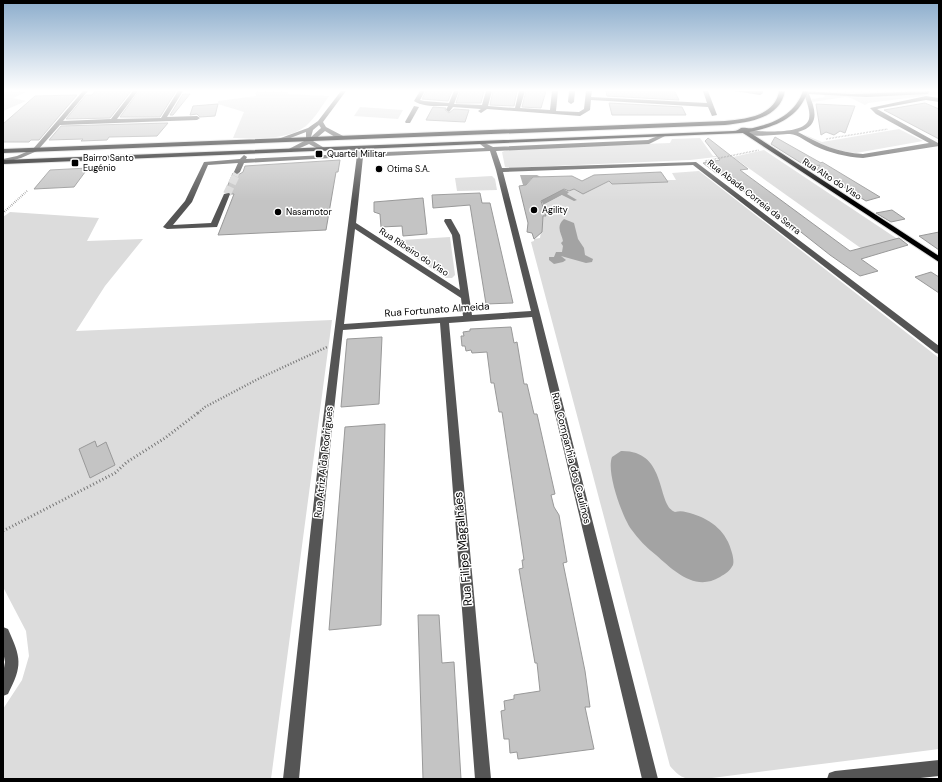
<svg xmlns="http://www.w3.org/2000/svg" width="942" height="782" font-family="'DM Sans',sans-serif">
	<rect width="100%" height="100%" fill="#fff"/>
	<g fill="#dcdcdc">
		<polygon points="3,91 28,91 13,98 26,101 3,111"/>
		<path d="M255,91h34l-2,3 42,2c-7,10 -14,22 -23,30 -19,15 -51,12 -73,12l11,-26 -26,-8v-3l38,-5z"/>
		<polygon points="823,91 939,91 939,94 868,103 865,105 851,98 845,97 812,102 812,99 825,97"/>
		<polygon points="360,107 403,110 398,119 354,116"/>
		<path d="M899,129l24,12 -67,12c-20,-1 -36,-9 -53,-19l19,8z"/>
		<polygon points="700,138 713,156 718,156 716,157 690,160 508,168 505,167 502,152 507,150 535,148 670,143 672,139"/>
		<polygon points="764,150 899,240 862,249 733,157"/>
		<path d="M699,171l240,187v391l-235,30c-18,0 -22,1 -34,-13l-139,-524 3,-1v-2l6,-1 3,-20 -4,-1 7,-1 -3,-11 31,-16 9,5 24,-12h3l2,2 56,-2 -1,-2h9l-4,-7z"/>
		<polygon points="492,176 495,179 497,190 457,191 455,178"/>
		<polygon points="10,212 99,218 87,241 143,239 105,286 76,331 332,320 271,779 3,779 3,709 22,680 29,656 26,631 3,587 3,217"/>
		<polygon points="450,237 455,275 452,278 446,278 402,249 402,240"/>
	</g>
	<g fill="#a3a3a3">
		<polygon points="520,175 537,175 569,192 567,194 577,200 574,201 562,195 543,205 541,199 546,198 557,192 531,179 526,185 523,185"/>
		<path d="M564,219l10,4 4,16 6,9 1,7 8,4 -1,3 -6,1 -25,-7 5,4 -3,2 -9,2 -5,-4v-3h5l2,-5h6l1,-6 -2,-3 2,-2c-1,-7 -8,-14 1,-22z"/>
		<path d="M621,451c47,-1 35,54 54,61 6,-2 12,0 18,2 19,6 34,18 39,39 1,4 2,8 1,12 -3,6 -8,9 -13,12 -25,15 -46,-6 -64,-22 -9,-7 -18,-16 -25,-26 -9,-13 -25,-57 -19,-72z"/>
	</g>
	<g fill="#c4c4c4" stroke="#999">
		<polygon points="95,91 131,91 110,118 66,119 86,95 92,95"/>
		<polygon points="139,91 176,91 160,117 120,117"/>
		<polygon points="426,91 452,91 448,101 422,99"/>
		<polygon points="460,91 484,91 481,103 456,103"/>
		<polygon points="493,91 517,91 514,106 490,105"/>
		<polygon points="526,91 546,91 541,108 522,107"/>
		<polygon points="606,91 675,92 679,100 607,96"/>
		<polygon points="183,94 190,94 173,115 170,115"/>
		<polygon points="77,95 39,140 31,140 29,142 3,142 3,124 35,96"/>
		<polygon points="609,103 682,107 686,115 612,115"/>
		<polygon points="925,103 939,109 939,139 884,110"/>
		<polygon points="218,104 215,116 200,117 197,114 190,115 193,106"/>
		<polygon points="816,104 855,106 845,133 840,131 834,135 826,132 821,135"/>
		<polygon points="433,107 446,108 445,110 449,113 454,109 469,110 465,122 426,120"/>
		<polygon points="168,123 157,136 109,137 107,140 81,141 83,139 49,140 61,126"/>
		<polygon points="775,137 821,163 822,162 880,197 866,201 817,170 820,165 809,168 771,144"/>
		<polygon points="708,138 748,169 740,170 850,251 899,238 908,245 861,259 878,271 860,276 830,255 792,225 790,225 777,216 718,172 716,173 703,163 720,160 705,141"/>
		<polygon points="340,160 338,172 336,172 326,230 218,235 234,194 231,194 229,192 225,192 233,173 238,175 243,172 245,166"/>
		<polygon points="88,168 74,187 34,189 50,170"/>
		<polygon points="661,172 668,182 612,184 609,181 583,194 574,189 569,191 564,189 541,201 546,216 543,216 542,232 534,239 532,233 527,232 528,223 519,186 526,185 533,177 572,176 582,181 594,175"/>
		<polygon points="480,193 482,203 490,203 513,303 486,304 470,205 433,208 432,195"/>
		<polygon points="423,198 427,234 403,236 402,226 381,227 380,214 374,212 374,202"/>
		<polygon points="892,210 905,219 891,222 876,213"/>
		<polygon points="939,232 939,250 919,236"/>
		<polygon points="931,272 939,277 939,293 915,277"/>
		<polygon points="511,327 514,343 517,342 524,384 527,384 534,414 537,414 555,494 551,495 554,507 559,515 567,562 563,563 585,671 590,707 585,707 594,749 518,759 517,752 510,753 509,739 504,739 501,711 505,710 504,701 514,699 514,695 540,691 537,663 535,663 519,569 523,568 522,560 524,560 502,412 499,412 494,383 491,383 487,352 472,353 471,350 466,351 465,346 462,346 461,336 464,336 463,332 470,331 470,329"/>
		<polygon points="382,337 379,404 341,407 347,339"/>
		<polygon points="385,424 381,625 329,630 345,427"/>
		<polygon points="95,441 97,447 106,442 115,465 90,478 79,449"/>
		<polygon points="418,615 439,615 442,663 454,662 461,779 423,779"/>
	</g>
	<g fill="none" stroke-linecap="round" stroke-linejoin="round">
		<polyline stroke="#d9d9d9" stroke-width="6" stroke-dasharray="6 3" stroke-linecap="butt" points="235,176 237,172"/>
		<polyline stroke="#d9d9d9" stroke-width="8" stroke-dasharray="8 3.5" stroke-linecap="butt" points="227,194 236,175"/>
		<defs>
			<g id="major">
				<path d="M779,91h6c-5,28 -37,31 -60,34l-722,28v-4l722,-28c21,-2 50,-5 54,-30z"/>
				<path d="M803,91h5c-9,27 -33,36 -59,41l190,124v6l-196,-129 -740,31v-4l730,-29c4,0 6,-2 8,-3 3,-1 8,1 12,0 22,-5 42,-14 50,-37z"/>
			</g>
		</defs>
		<use href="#major" stroke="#dbdbdb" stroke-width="2"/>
		<g stroke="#777" stroke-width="1.5" stroke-dasharray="0.5 1" stroke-linecap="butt">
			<polyline points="826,139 888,129"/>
			<polyline points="705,161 759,150"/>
		</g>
		<polyline stroke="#777" stroke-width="2" stroke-dasharray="0.5 1.5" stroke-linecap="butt" points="3,213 27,191"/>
		<polyline stroke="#777" stroke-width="2.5" stroke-dasharray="1 2" stroke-linecap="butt" points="198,413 205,407 260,378 327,347"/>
		<polyline stroke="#777" stroke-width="3" stroke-dasharray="1 2.5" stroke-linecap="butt" points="3,531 115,473 127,462 165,438 199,412"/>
		<g fill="#555" fill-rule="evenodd">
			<polygon points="83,91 88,91 63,121 111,119 133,91 138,91 117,119 161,118 178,91 183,91 167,117 197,116 200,118 197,120 60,125 37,151 21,158 3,163 3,159 17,156 33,149"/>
			<path d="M341,91h5l-23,31 3,5 19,10v2l-10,-2 -10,-6 -12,10 13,8v2h-4l-13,-7 -18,8h-4v-2l19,-10v-8l-26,10 -3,-2 1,-1 30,-11 10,-7zM319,125l2,3 -10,9 2,-7z"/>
			<path d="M420,91h5l-5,9 4,1 25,2 5,-12h5l-5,13 28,1 4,-14h6l-4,15 27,2 4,-17h6l-5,17 30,2 2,-19h6l-2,20 23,1 5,-3 2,-18h6l-1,6 116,6 -4,-12h5l9,24 -5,1 -4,-9 -117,-7 -1,10 -10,6 -93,-7 -6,4 -3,-2 3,-2 -28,-2 -4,5 -3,-2 2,-4c-11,0 -25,1 -34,-5z"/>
			<polygon points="569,91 575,91 574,102 571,104 568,102"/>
			<polygon points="734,91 763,91 763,93 760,95"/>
			<path d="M804,91l48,3 78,-3 -2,3 -61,3 -58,-3c7,17 11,32 -11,38 21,12 41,21 65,22l66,-11 -53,-29 -6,-6 56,-12 13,2v4l-13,-2 -49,9 61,34 1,3 -76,12c-17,-1 -33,-5 -48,-12 -7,-3 -17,-12 -25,-12 -12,0 -39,5 -49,-2l3,-2c14,1 60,6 65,-11 2,-10 -4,-19 -5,-28z"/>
			<polygon points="414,106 419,107 410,123 406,123 405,122"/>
			<path d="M660,135l5,1 -16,8 -153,7 6,17 194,-6 243,184v8l-3,-1 -243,-188 -190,7 37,142 118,465h-16l-110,-462 -83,6 42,456h-16l-35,-456 -97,7 -11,98 -33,351h-16l39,-351 35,-273 -7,-6 5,-1 6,5 124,-5 -5,-4 3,-2 10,5 155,-7zM490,151l6,19 35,141 -59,4 -12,-80 -9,-16h-6l-1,2 8,14 8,55 -104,-67 7,-66zM355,229l106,69 2,18 -119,8z"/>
			<polygon points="346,154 349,156 348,157 244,163 240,172 237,174 234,172 238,163 208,165 192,202 173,225 211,223 224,194 229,193 230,194 217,227 167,229 163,227 185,201 204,162 240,159 244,155 247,157 246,159"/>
			<path d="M3,627l5,2c13,29 15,36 0,65l-5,2v-22l2,-12 -2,-11z"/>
			<polygon points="939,760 939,776 911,779 827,779 829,773 835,771"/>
		</g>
		<use href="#major" fill="#000" fill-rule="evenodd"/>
	</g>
	<linearGradient id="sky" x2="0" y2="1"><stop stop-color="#8cadcc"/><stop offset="0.45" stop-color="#fff"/><stop offset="1" stop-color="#fff" stop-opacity="0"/></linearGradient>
	<rect width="942" height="201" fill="url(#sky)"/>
	<g fill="#000" stroke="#fff" stroke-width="1.5">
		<rect x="315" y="150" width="8" height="8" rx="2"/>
		<rect x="71" y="159" width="8" height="8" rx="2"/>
		<circle cx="379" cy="169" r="4"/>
		<circle cx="534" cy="210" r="4"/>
		<circle cx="278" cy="212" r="4"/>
	</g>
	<g text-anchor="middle" stroke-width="3" stroke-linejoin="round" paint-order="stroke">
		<g font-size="9" fill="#000" stroke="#fff" text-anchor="start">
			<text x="327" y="157">Quartel Militar</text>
			<text x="83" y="161">Bairro Santo<tspan x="83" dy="10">Eugénio</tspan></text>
			<text x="387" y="172">Otima S.A.</text>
			<text x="542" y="213">Agility</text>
			<text x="286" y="215">Nasamotor</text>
		</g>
		<g font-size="9" fill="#000" stroke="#fff">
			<text transform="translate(832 179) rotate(33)" y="3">Rua Alto do Viso</text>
			<text transform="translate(754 197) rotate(38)" y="3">Rua Abade Correia da Serra</text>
			<text transform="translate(414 252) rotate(33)" y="3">Rua Ribeiro do Viso</text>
		</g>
		<g font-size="10" fill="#000" stroke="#fff">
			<text transform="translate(437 309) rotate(-4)" y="4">Rua Fortunato Almeida</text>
			<text transform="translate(572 458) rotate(76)" y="4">Rua Companhia dos Caulinos</text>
			<text transform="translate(323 462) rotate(-84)" y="4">Rua Atriz Alda Rodrigues</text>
		</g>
		<g font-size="12" fill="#000" stroke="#fff">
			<text transform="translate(463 549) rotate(-95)" y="4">Rua Filipe Magalhães</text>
		</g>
	</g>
	<rect width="942" height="782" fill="none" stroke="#000000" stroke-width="8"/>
</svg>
